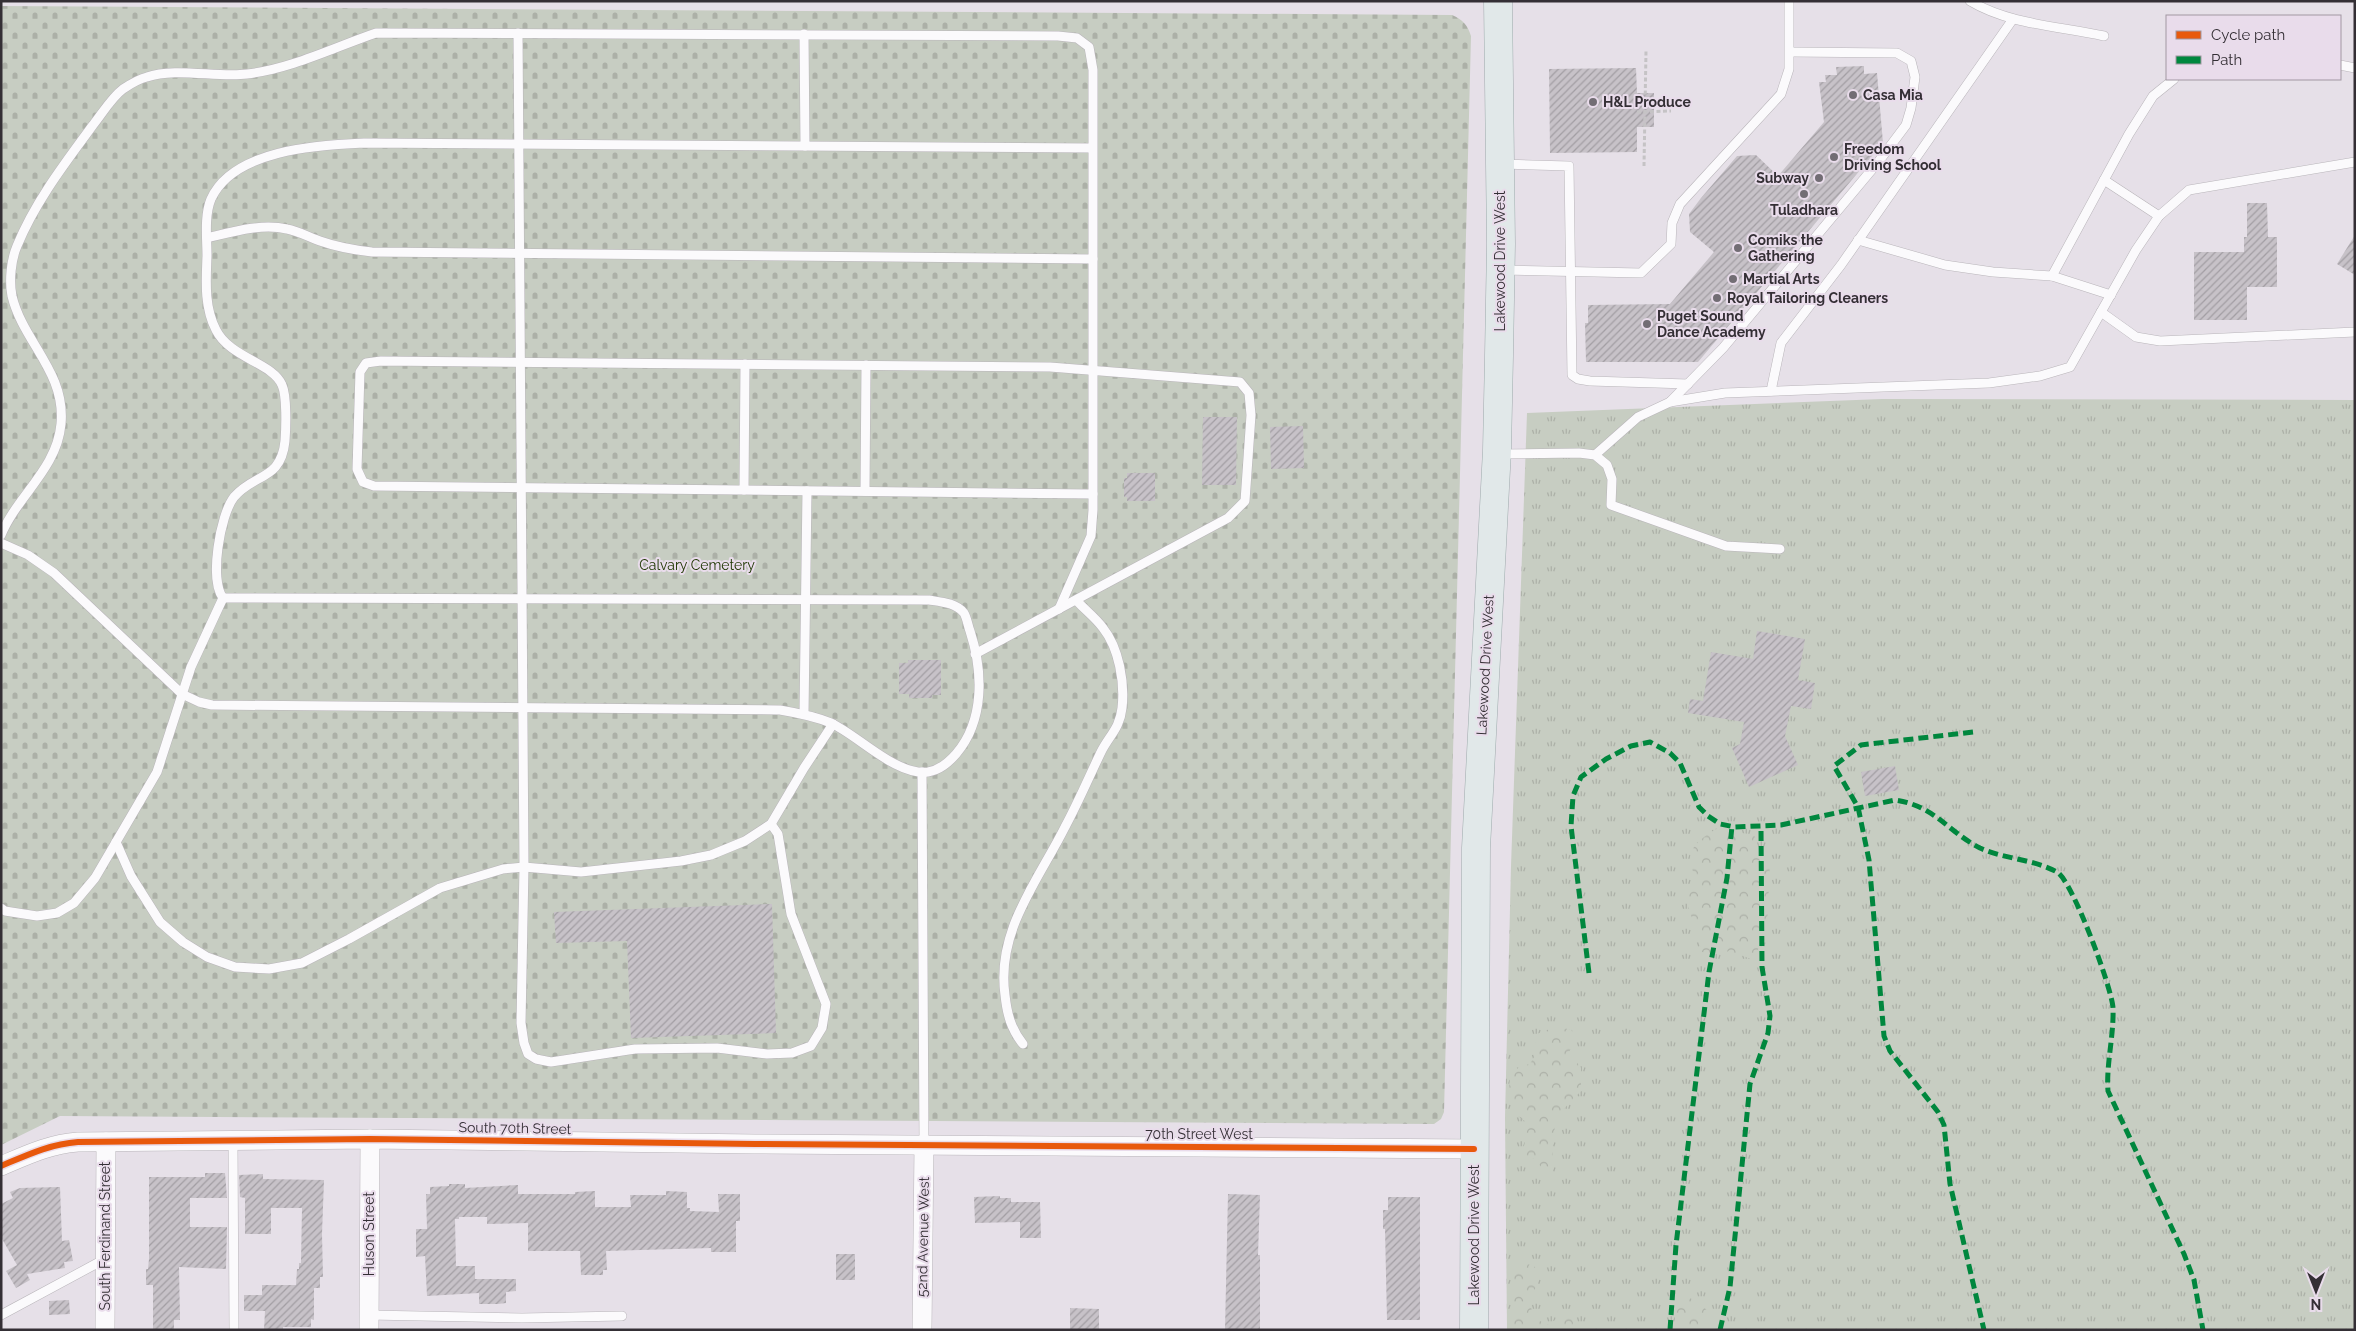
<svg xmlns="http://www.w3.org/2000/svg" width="2356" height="1331" font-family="Raleway,sans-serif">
	<defs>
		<pattern id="grass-tufts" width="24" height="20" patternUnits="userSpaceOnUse" patternTransform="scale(1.25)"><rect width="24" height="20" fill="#c7cdc2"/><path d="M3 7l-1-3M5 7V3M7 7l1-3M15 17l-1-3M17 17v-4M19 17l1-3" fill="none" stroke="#acb0a7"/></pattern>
		<pattern id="forest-crowns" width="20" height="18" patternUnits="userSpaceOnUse" patternTransform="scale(1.25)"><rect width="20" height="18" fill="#c7cdc2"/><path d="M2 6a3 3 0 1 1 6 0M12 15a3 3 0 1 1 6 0" fill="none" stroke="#acb0a7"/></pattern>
		<pattern id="cemetery-stones" width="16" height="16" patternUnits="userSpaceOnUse" patternTransform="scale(1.25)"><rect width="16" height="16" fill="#c7cdc2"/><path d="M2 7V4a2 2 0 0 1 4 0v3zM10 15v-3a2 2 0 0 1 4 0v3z" fill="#acb0a7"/></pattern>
		<pattern id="building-hatch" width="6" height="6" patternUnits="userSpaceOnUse" patternTransform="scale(1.25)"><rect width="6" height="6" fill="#c7c2c8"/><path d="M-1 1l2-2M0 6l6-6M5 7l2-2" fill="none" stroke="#a29ea3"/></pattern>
	</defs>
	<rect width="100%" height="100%" fill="#e6e0e8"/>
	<polygon fill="url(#grass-tufts)" points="1882,399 2355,400 2355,1330 1507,1330 1505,1118 1511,866 1527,413"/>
	<g fill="url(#forest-crowns)">
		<path d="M1716,829l38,6 3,7 1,11 8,4 4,6 -3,63 -13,34 -25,-9 -10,3 -17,-2 -17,-56 11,-17c-2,-6 -6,-14 -6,-19 0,-15 15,-24 26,-31z"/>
		<polygon points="1552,1028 1572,1030 1575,1041 1569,1052 1581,1068 1581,1091 1557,1116 1552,1143 1553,1172 1545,1175 1537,1160 1522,1155 1526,1137 1526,1122 1514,1113 1509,1092 1510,1076 1520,1066 1530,1064 1534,1057 1537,1034"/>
		<polygon points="1525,1263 1535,1267 1538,1284 1529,1298 1533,1316 1546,1325 1561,1317 1572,1317 1574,1330 1511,1330 1511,1272 1515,1267"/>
		<polygon points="1690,1298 1702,1305 1712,1316 1712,1330 1674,1330 1676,1304"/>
	</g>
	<path fill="url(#cemetery-stones)" d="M1,6l1451,9c11,5 15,9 19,21l-27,1076 -3,7 -7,5 -1374,-8 -59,29z"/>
	<g fill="url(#building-hatch)">
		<polygon points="1864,66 1864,74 1877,73 1883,143 1698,362 1586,362 1585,323 1588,323 1588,305 1670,304 1714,252 1690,232 1689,214 1701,198 1737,156 1756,155 1778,176 1824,122 1819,82 1826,82 1825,75 1837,75 1836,67"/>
		<polygon points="1636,68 1637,93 1654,93 1654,127 1637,127 1637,152 1550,153 1549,69"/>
		<polygon points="2247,203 2267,203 2268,237 2277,237 2277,287 2247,287 2247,320 2194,320 2194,252 2244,252 2244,237 2247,237"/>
		<polygon points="2355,235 2355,275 2337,264"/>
		<polygon points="1203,417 1237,417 1236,485 1202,485"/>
		<polygon points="1303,426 1304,468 1271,469 1270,427"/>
		<polygon points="1127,473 1155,473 1155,501 1127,501 1127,497 1124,497 1124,478 1127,478"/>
		<polygon points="1757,631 1805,639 1798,680 1815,683 1811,709 1791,706 1785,736 1798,765 1749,787 1732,748 1740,744 1744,722 1688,713 1690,699 1703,701 1711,652 1753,659"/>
		<polygon points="908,660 941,660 941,695 932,695 932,698 909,698 909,694 899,694 899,663 908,663"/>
		<polygon points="1895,766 1899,790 1865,796 1861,772"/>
		<polygon points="772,904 776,1033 631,1038 627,941 556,943 554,912"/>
		<polygon points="205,1173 225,1173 227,1198 190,1198 190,1227 227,1227 226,1269 179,1267 180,1320 174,1320 174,1330 153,1330 153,1285 146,1285 146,1269 148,1269 149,1259 149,1177 205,1177"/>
		<polygon points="263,1174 263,1179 324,1180 322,1234 323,1277 320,1277 320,1288 314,1288 314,1320 311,1319 311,1327 283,1327 283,1330 264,1330 265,1311 244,1311 244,1295 262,1295 262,1285 296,1285 297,1269 299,1269 299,1263 301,1263 302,1208 271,1208 271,1234 245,1234 245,1198 240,1197 239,1175"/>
		<polygon points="449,1184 465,1184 465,1188 518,1185 518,1194 575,1194 575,1192 595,1191 595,1207 631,1207 630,1195 666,1195 666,1191 687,1192 687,1208 690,1208 690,1211 719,1212 718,1194 740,1194 740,1221 736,1221 736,1252 711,1252 711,1248 606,1251 607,1270 603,1270 603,1275 581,1275 580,1251 528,1251 528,1223 487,1224 487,1217 459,1217 459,1219 455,1219 456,1266 475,1266 475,1279 516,1279 516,1291 506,1292 506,1303 498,1304 479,1304 479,1293 427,1296 425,1256 416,1257 416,1229 427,1229 426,1194 430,1194 430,1187 449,1186"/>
		<polygon points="60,1187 62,1241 69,1240 73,1261 64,1262 65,1268 27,1274 30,1280 16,1288 6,1271 17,1265 1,1237 1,1204 13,1198 10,1192 20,1188"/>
		<polygon points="1228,1194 1260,1195 1258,1255 1260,1255 1260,1330 1225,1330"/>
		<polygon points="1000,1196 1000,1198 1011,1198 1011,1202 1040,1202 1041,1238 1020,1238 1020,1222 975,1223 974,1197"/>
		<polygon points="1388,1197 1420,1197 1420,1320 1387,1320 1385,1229 1383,1229 1383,1210 1388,1210"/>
		<rect x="836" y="1254" width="19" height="26"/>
		<polygon points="69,1300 70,1314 49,1315 49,1301"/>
		<polygon points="1070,1308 1099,1309 1099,1330 1070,1330"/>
	</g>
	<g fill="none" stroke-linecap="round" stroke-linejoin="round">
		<defs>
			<g id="service">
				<path d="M1970,1c40,24 90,25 134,35"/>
				<polyline points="518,33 524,867 521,1023 524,1043 528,1054 536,1059 551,1062 635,1049 717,1048 767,1054 792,1053 811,1046 822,1028 826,1004 791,914 778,834 771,824"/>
				<polyline points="804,34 805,146"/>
				<polyline points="2340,65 2355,68"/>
				<polyline points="1503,164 1569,166 1572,375 1578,379 1590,381 1688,384"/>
				<polyline points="2104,180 2159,216"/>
				<path d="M207,238c25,-6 54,-15 80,-9 11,2 22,8 33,12 17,6 34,9 52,11l721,7"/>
				<polyline points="1858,240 1945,265 1993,272 2052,276 2111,295"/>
				<polyline points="1503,270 1641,273 1671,244 1672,223 1680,204 1781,94 1789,69 1789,1"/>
				<polyline points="2052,276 2129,134 2153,96 2174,79"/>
				<polyline points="2101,312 2136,337 2160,341 2355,332"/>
				<polyline points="1771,391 1781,343 1841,265 2013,19"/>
				<polyline points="1670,402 1723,348 1879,161 1906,125 1911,108 1915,77 1911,61 1897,53 1790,52"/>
				<polyline points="1499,454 1579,453 1595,455 1607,465 1612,479 1611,505 1726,546 1780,549"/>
				<polyline points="1595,455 1638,417 1670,402 1725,393 1989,383 2040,376 2070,367 2136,250 2159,216 2189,190 2355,162"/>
				<polyline points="744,490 745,364"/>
				<polyline points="865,491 866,365"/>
				<path d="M1,535c16,-39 56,-66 60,-111 5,-52 -38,-82 -49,-128 -3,-15 -1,-36 5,-50 18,-44 48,-83 76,-121 9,-11 18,-27 30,-36 6,-4 16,-10 24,-12 28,-10 71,1 100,-3 44,-5 88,-27 129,-41l682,3 19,2 12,9 4,23v440l-2,26 -32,73"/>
				<path d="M1,543l27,12 26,18 128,121 17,8 13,3 568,5c18,3 34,6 51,13 28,13 65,53 97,49 12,-2 20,-9 28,-18 29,-34 27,-83 14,-123 -2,-5 -3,-13 -6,-18 -8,-10 -22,-11 -35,-13l-706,-2"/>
				<path d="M223,598c-14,-18 -3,-83 11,-101 20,-24 47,-16 51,-56 1,-13 2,-45 -3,-56 -9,-22 -52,-27 -66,-55 -12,-23 -10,-49 -9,-74 0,-17 -3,-40 4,-57 22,-49 106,-54 153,-56l728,5"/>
				<polyline points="975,654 1228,518 1245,501 1251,415 1249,393 1240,382 1050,367 381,361 366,363 360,372 357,469 363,482 374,486 1093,494"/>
				<polyline points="804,714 807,491"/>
				<polyline points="922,772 924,1145"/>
				<polyline points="116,842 131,876 160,922 183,942 207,957 235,967 269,969 302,963 349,939 440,888 503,869 524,867 581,872 681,861 711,855 745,841 771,824 804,768 833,724"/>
				<polyline points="1,908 5,911 37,916 57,913 74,903 95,878 157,772 191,667 223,598"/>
				<path d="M1023,1044c-12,-15 -16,-30 -18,-49 -9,-64 33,-114 60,-168 13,-24 24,-50 36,-75 8,-16 19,-24 21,-44 3,-25 -3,-60 -19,-80 -7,-10 -18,-18 -26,-27"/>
				<polyline points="233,1140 234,1330"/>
				<polyline points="1,1315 105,1259"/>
				<polyline points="369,1315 522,1318 622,1316"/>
			</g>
			<g id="minor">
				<path d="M1,1166c26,-11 49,-22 77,-24l292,-3 385,5 719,5"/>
				<polyline points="105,1330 106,1142"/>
				<polyline points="369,1330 370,1139"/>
				<polyline points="922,1330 924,1145"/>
			</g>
			<polyline id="primary" points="1474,1330 1476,848 1497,450 1499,356 1501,244 1498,1"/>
		</defs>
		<use href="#service" stroke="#b9b5ba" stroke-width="10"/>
		<use href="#minor" stroke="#b9b5ba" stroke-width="20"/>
		<use href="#primary" stroke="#9eaaac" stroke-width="29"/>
		<g stroke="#c5c3c5" stroke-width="3" stroke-dasharray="4 2.5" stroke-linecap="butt">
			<polyline points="1637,112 1671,111"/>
			<polyline points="1644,166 1646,51"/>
		</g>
		<use href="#service" stroke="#fbfafc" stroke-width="9"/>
		<use href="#minor" stroke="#fbfafc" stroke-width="19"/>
		<use href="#primary" stroke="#e1e8e9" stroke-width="28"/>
		<g stroke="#00873e" stroke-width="5" stroke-dasharray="10 5" stroke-linecap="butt">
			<polyline points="1973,732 1861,745 1834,766 1858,807 1869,860 1884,1036 1890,1051 1938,1112 1944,1125 1950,1184 1984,1330"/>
			<path d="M1589,973l-18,-147 2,-30 8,-19 25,-18 25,-13 19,-4 20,11 10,10 19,44 9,9 12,8 15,3 46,-2 114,-25c40,6 52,31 85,48 24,11 53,11 77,24 15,8 55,116 56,136 1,28 -7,56 -5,83l76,163 10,26 9,50"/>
			<polyline points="1670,1330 1676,1245 1709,972 1727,878 1732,826"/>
			<polyline points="1720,1330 1730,1287 1750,1084 1768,1033 1770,1016 1762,967 1761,827"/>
		</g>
		<defs>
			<path id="cycleway" d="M1,1166c26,-11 49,-22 77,-24l292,-3 385,5 719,5"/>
		</defs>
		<use href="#cycleway" stroke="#e9dceb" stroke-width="9"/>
		<use href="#cycleway" stroke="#e8590c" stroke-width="6"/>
	</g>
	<g fill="#726d74" stroke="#e9dceb" stroke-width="2">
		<circle cx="1853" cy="95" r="5"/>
		<circle cx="1593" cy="102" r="5"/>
		<circle cx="1834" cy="157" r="5"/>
		<circle cx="1819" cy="178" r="5"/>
		<circle cx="1804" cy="194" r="5"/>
		<circle cx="1738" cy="248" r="5"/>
		<circle cx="1733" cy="279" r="5"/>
		<circle cx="1717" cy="298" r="5"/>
		<circle cx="1647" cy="324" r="5"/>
	</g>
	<g text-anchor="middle" stroke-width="4" stroke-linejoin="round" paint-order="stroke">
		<g font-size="14" font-weight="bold" fill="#342f35" stroke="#e9dceb" text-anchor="start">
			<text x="1863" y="100">Casa Mia</text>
			<text x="1603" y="107">H&amp;L Produce</text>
			<text x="1844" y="154">Freedom<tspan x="1844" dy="16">Driving School</tspan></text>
			<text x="1809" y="183" text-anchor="end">Subway</text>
			<text x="1804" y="215" text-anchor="middle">Tuladhara</text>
			<text x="1748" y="245">Comiks the<tspan x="1748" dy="16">Gathering</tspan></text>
			<text x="1743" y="284">Martial Arts</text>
			<text x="1727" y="303">Royal Tailoring Cleaners</text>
			<text x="1657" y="321">Puget Sound<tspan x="1657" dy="16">Dance Academy</tspan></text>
		</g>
		<g font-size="14" fill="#342f35" stroke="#e9dceb">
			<text transform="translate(1500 261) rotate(-90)" y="5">Lakewood Drive West</text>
			<text transform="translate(1485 665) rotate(-87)" y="5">Lakewood Drive West</text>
			<text transform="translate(515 1128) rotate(1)" y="5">South 70th Street</text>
			<text x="1199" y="1139">70th Street West</text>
			<text transform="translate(369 1234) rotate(-90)" y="5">Huson Street</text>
			<text transform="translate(1474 1235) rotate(-90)" y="5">Lakewood Drive West</text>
			<text transform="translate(105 1236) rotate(-90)" y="5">South Ferdinand Street</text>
			<text transform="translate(923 1237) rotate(-89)" y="5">52nd Avenue West</text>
		</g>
		<g font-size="14" fill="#203803" stroke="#e9dceb">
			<text x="697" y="570">Calvary Cemetery</text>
		</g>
	</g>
	<rect width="2356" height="1331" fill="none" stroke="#342f35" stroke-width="5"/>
	<rect x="2166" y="15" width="175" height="65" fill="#e9dceb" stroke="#a197a2"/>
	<rect x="2176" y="31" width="25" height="8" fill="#e8590c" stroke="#a197a2"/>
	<text x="2211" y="40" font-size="15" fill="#342f35">Cycle path</text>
	<rect x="2176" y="56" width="25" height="8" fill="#00873e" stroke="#a197a2"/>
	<text x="2211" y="65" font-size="15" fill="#342f35">Path</text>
	<g transform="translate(2316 1291) rotate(180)" stroke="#e9dceb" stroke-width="4" paint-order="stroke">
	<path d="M0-4L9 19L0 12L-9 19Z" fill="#342f35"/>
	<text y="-8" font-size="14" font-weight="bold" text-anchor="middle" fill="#342f35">N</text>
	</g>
</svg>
